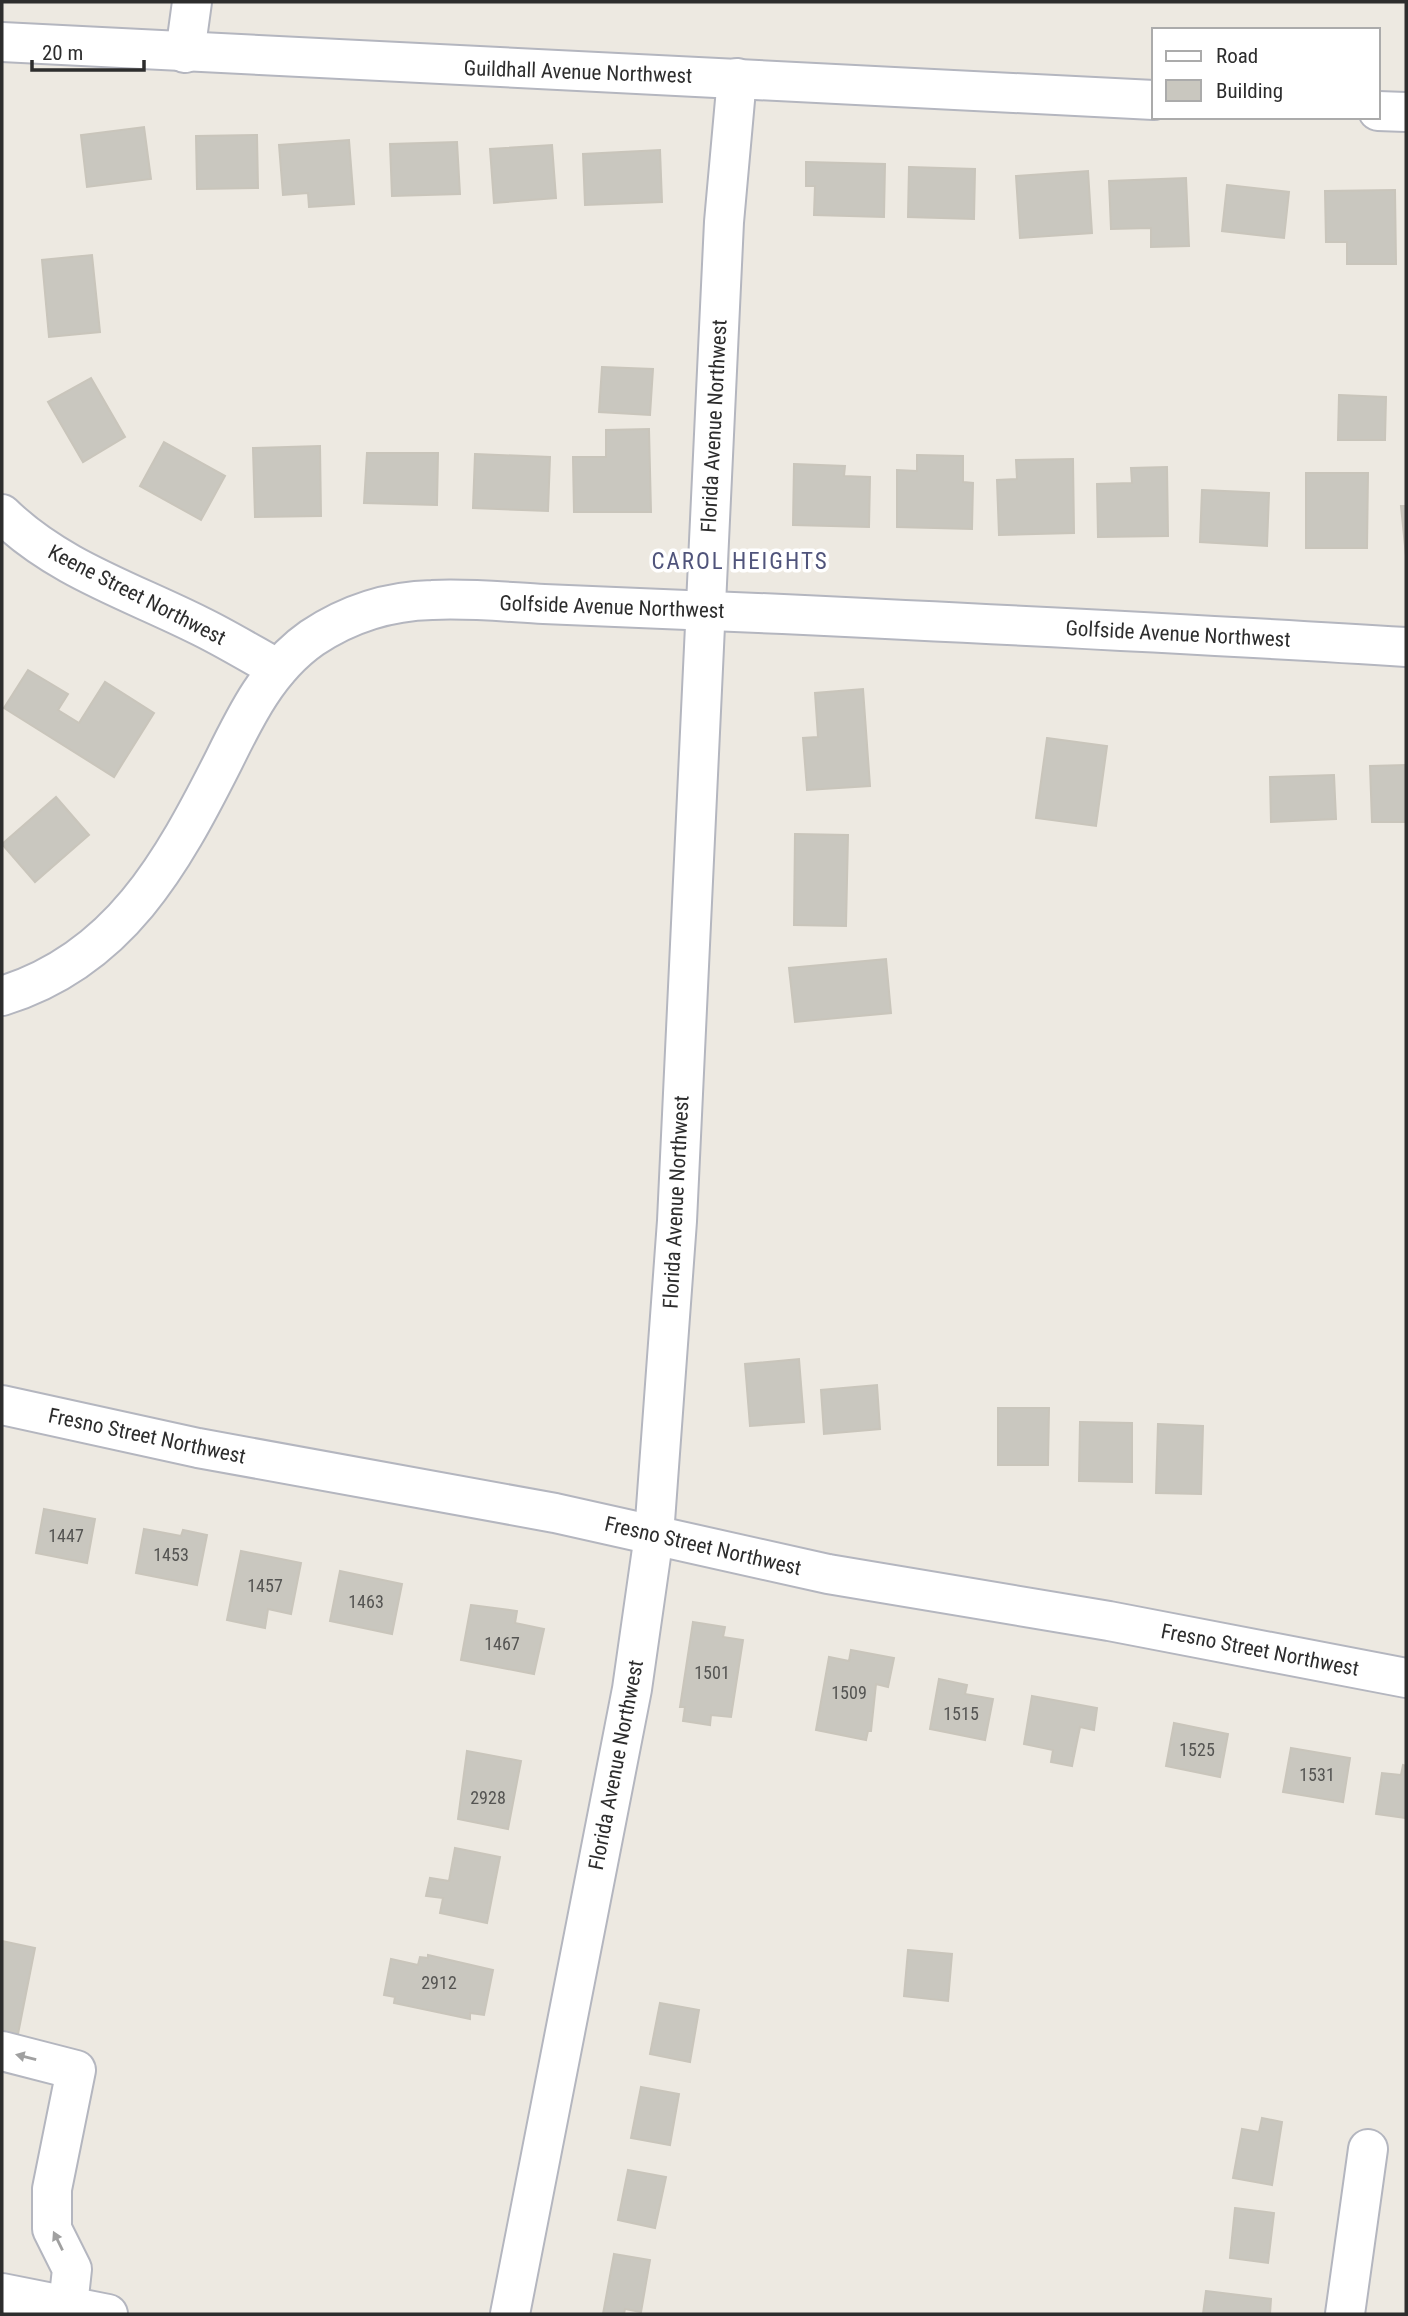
<svg xmlns="http://www.w3.org/2000/svg" width="1408" height="2316" font-family="'Roboto Condensed',sans-serif">
	<rect width="100%" height="100%" fill="#ede9e1"/>
	<g fill="#c9c7bf" stroke="#c9c5bb" stroke-width="2">
		<polygon points="144,127 151,179 87,187 81,135"/>
		<polygon points="257,135 258,188 197,189 196,136"/>
		<polygon points="349,140 354,204 309,207 308,193 283,195 279,145"/>
		<polygon points="457,142 460,194 392,196 390,144"/>
		<polygon points="552,145 556,198 494,203 490,149"/>
		<polygon points="660,150 662,202 585,205 583,154"/>
		<polygon points="806,162 885,164 884,217 814,215 815,186 806,186"/>
		<polygon points="909,167 975,169 974,219 908,217"/>
		<polygon points="1088,171 1092,233 1020,238 1016,176"/>
		<polygon points="1186,178 1189,246 1151,247 1151,228 1111,229 1109,181"/>
		<polygon points="1227,185 1289,192 1284,238 1222,231"/>
		<polygon points="1395,190 1396,264 1347,264 1347,242 1326,242 1325,191"/>
		<polygon points="92,255 100,332 49,337 42,260"/>
		<polygon points="602,367 653,369 650,415 599,412"/>
		<polygon points="91,378 125,437 83,462 48,402"/>
		<polygon points="1339,395 1386,397 1385,440 1338,440"/>
		<polygon points="649,429 651,512 574,512 573,457 606,457 606,430"/>
		<polygon points="164,442 225,476 201,520 140,486"/>
		<polygon points="320,446 321,516 255,517 253,448"/>
		<polygon points="367,453 438,453 437,505 364,503"/>
		<polygon points="475,454 550,457 548,511 473,508"/>
		<polygon points="917,455 963,456 963,482 973,483 972,529 897,527 897,470 917,471"/>
		<polygon points="1073,459 1074,533 999,535 997,480 1017,479 1016,460"/>
		<polygon points="794,464 845,466 844,476 870,477 869,527 793,525"/>
		<polygon points="1167,467 1168,536 1098,537 1097,484 1132,483 1131,468"/>
		<polygon points="1306,473 1368,473 1367,548 1306,548"/>
		<polygon points="1202,490 1269,493 1267,546 1200,542"/>
		<polygon points="1401,506 1406,506 1406,556"/>
		<polygon points="28,670 68,694 58,710 79,723 105,682 154,713 114,777 4,708"/>
		<polygon points="863,689 870,786 807,790 803,738 818,737 815,693"/>
		<polygon points="1047,738 1107,746 1096,826 1036,818"/>
		<polygon points="1406,765 1406,822 1372,822 1370,766"/>
		<polygon points="1334,775 1336,819 1271,822 1270,777"/>
		<polygon points="56,797 89,835 35,882 2,844"/>
		<polygon points="795,834 848,835 846,926 794,925"/>
		<polygon points="886,959 891,1013 795,1022 789,968"/>
		<polygon points="799,1359 804,1422 750,1426 745,1364"/>
		<polygon points="877,1385 880,1429 824,1434 821,1390"/>
		<polygon points="998,1408 1049,1408 1048,1465 998,1465"/>
		<polygon points="1080,1422 1132,1423 1132,1482 1079,1481"/>
		<polygon points="1158,1424 1203,1426 1201,1494 1156,1493"/>
		<polygon points="44,1509 95,1519 87,1563 36,1553"/>
		<polygon points="144,1529 181,1536 183,1530 207,1535 197,1585 136,1573"/>
		<polygon points="241,1551 301,1563 291,1614 268,1609 265,1628 227,1620"/>
		<polygon points="340,1571 402,1584 392,1634 330,1621"/>
		<polygon points="471,1605 517,1611 515,1623 544,1629 534,1674 461,1660"/>
		<polygon points="693,1622 725,1627 723,1637 743,1640 731,1717 711,1715 710,1725 683,1721 685,1707 680,1707"/>
		<polygon points="851,1650 894,1658 888,1687 876,1684 871,1731 868,1731 866,1740 816,1730 829,1657 849,1661"/>
		<polygon points="939,1679 967,1685 965,1694 993,1699 985,1740 930,1729"/>
		<polygon points="1032,1696 1097,1708 1094,1730 1080,1727 1072,1766 1051,1762 1053,1750 1024,1744"/>
		<polygon points="1174,1723 1228,1734 1220,1777 1166,1766"/>
		<polygon points="1291,1748 1350,1758 1343,1802 1283,1792"/>
		<polygon points="467,1751 521,1761 508,1829 458,1819"/>
		<polygon points="1403,1765 1406,1766 1406,1818 1376,1814 1382,1773 1401,1775"/>
		<polygon points="455,1848 500,1857 487,1923 440,1913 443,1898 426,1896 430,1878 449,1881"/>
		<polygon points="2,1941 35,1948 18,2034 2,2031"/>
		<polygon points="908,1950 952,1954 948,2001 904,1996"/>
		<polygon points="428,1955 493,1970 484,2015 470,2013 470,2019 394,2003 395,1997 384,1995 391,1959 418,1965 420,1957 428,1958"/>
		<polygon points="660,2003 699,2010 690,2062 650,2054"/>
		<polygon points="641,2087 679,2094 670,2145 631,2138"/>
		<polygon points="1262,2118 1282,2122 1272,2185 1233,2178 1242,2129 1259,2132"/>
		<polygon points="628,2170 666,2177 655,2228 618,2220"/>
		<polygon points="1235,2208 1274,2213 1268,2263 1230,2258"/>
		<polygon points="614,2254 650,2260 641,2312 625,2309 624,2314 603,2314"/>
		<polygon points="1206,2291 1271,2299 1270,2314 1203,2314"/>
	</g>
	<g fill="none" stroke-linecap="round" stroke-linejoin="round">
		<defs>
			<g id="minor">
				<polyline points="2,42 1154,100"/>
				<polyline points="185,53 192,2"/>
				<polyline points="1378,111 1406,112"/>
				<path d="M2,514c55,54 128,77 196,111 27,13 53,29 80,44"/>
				<path d="M2,996c117,-36 170,-133 222,-236 22,-45 45,-92 88,-122 36,-24 76,-37 120,-38 37,-2 75,2 112,4 80,3 160,6 239,10 208,10 416,20 623,33"/>
				<polyline points="2,1405 198,1448 555,1513 828,1574 1109,1621 1406,1678"/>
				<polyline points="2,2051 76,2070 52,2189 52,2229 72,2269 68,2306"/>
				<polyline points="2,2293 108,2314"/>
				<polyline points="510,2314 632,1689 654,1535 677,1221 724,222 737,78"/>
				<polyline points="1345,2314 1368,2149"/>
			</g>
		</defs>
		<use href="#minor" stroke="#b4b6bf" stroke-width="42"/>
		<use href="#minor" stroke="#fff" stroke-width="38"/>
	</g>
	<defs><path id="oneway-solid" d="M-6-.8H1V-3.2L6.5 0L1 3.2V.8H-6Z" transform="scale(1.75)"/></defs>
	<g fill="#a0a0a0">
		<use href="#oneway-solid" transform="translate(26 2057) rotate(-166)"/>
		<use href="#oneway-solid" transform="translate(58 2241) rotate(-116)"/>
	</g>
	<g text-anchor="middle" stroke-width="7" stroke-linejoin="round" paint-order="stroke">
		<g font-size="18" fill="#545452">
			<text x="66" y="1542">1447</text>
			<text x="171" y="1561">1453</text>
			<text x="265" y="1592">1457</text>
			<text x="366" y="1608">1463</text>
			<text x="502" y="1650">1467</text>
			<text x="712" y="1679">1501</text>
			<text x="849" y="1699">1509</text>
			<text x="961" y="1720">1515</text>
			<text x="1197" y="1756">1525</text>
			<text x="1317" y="1781">1531</text>
			<text x="488" y="1804">2928</text>
			<text x="439" y="1989">2912</text>
		</g>
		<g font-size="21" fill="#2d2d2d" stroke="#fff">
			<text transform="translate(578 72) rotate(2)" y="7">Guildhall Avenue Northwest</text>
			<text transform="translate(714 426) rotate(-87)" y="7">Florida Avenue Northwest</text>
			<text transform="translate(137 595) rotate(27)" y="7">Keene Street Northwest</text>
			<text transform="translate(612 607) rotate(2)" y="7">Golfside Avenue Northwest</text>
			<text transform="translate(1178 634) rotate(3)" y="7">Golfside Avenue Northwest</text>
			<text transform="translate(676 1202) rotate(-87)" y="7">Florida Avenue Northwest</text>
			<text transform="translate(147 1436) rotate(12)" y="7">Fresno Street Northwest</text>
			<text transform="translate(703 1546) rotate(13)" y="7">Fresno Street Northwest</text>
			<text transform="translate(1260 1650) rotate(11)" y="7">Fresno Street Northwest</text>
			<text transform="translate(616 1765) rotate(-79)" y="7">Florida Avenue Northwest</text>
		</g>
		<g font-size="23" letter-spacing="2" fill="#50547b" stroke="#fff">
			<text x="740" y="569">CAROL HEIGHTS</text>
		</g>
	</g>
	<rect width="1408" height="2316" fill="none" stroke="#2d2d2d" stroke-width="7"/>
	<rect x="1152" y="28" width="228" height="91" fill="#ffffff" stroke="#ababab" stroke-width="2"/>
	<rect x="1166" y="51" width="35" height="10" fill="#ffffff" stroke="#ababab" stroke-width="2"/>
	<text x="1216" y="63" font-size="21" fill="#2d2d2d">Road</text>
	<rect x="1166" y="80" width="35" height="21" fill="#c9c7bf" stroke="#ababab" stroke-width="2"/>
	<text x="1216" y="98" font-size="21" fill="#2d2d2d">Building</text>
	<path d="M32 60v10h112v-10" fill="none" stroke="#2d2d2d" stroke-width="3.5"/>
	<text x="42" y="60" font-size="21" fill="#2d2d2d" stroke="#ffffff" stroke-width="5" paint-order="stroke">20 m</text>
</svg>
